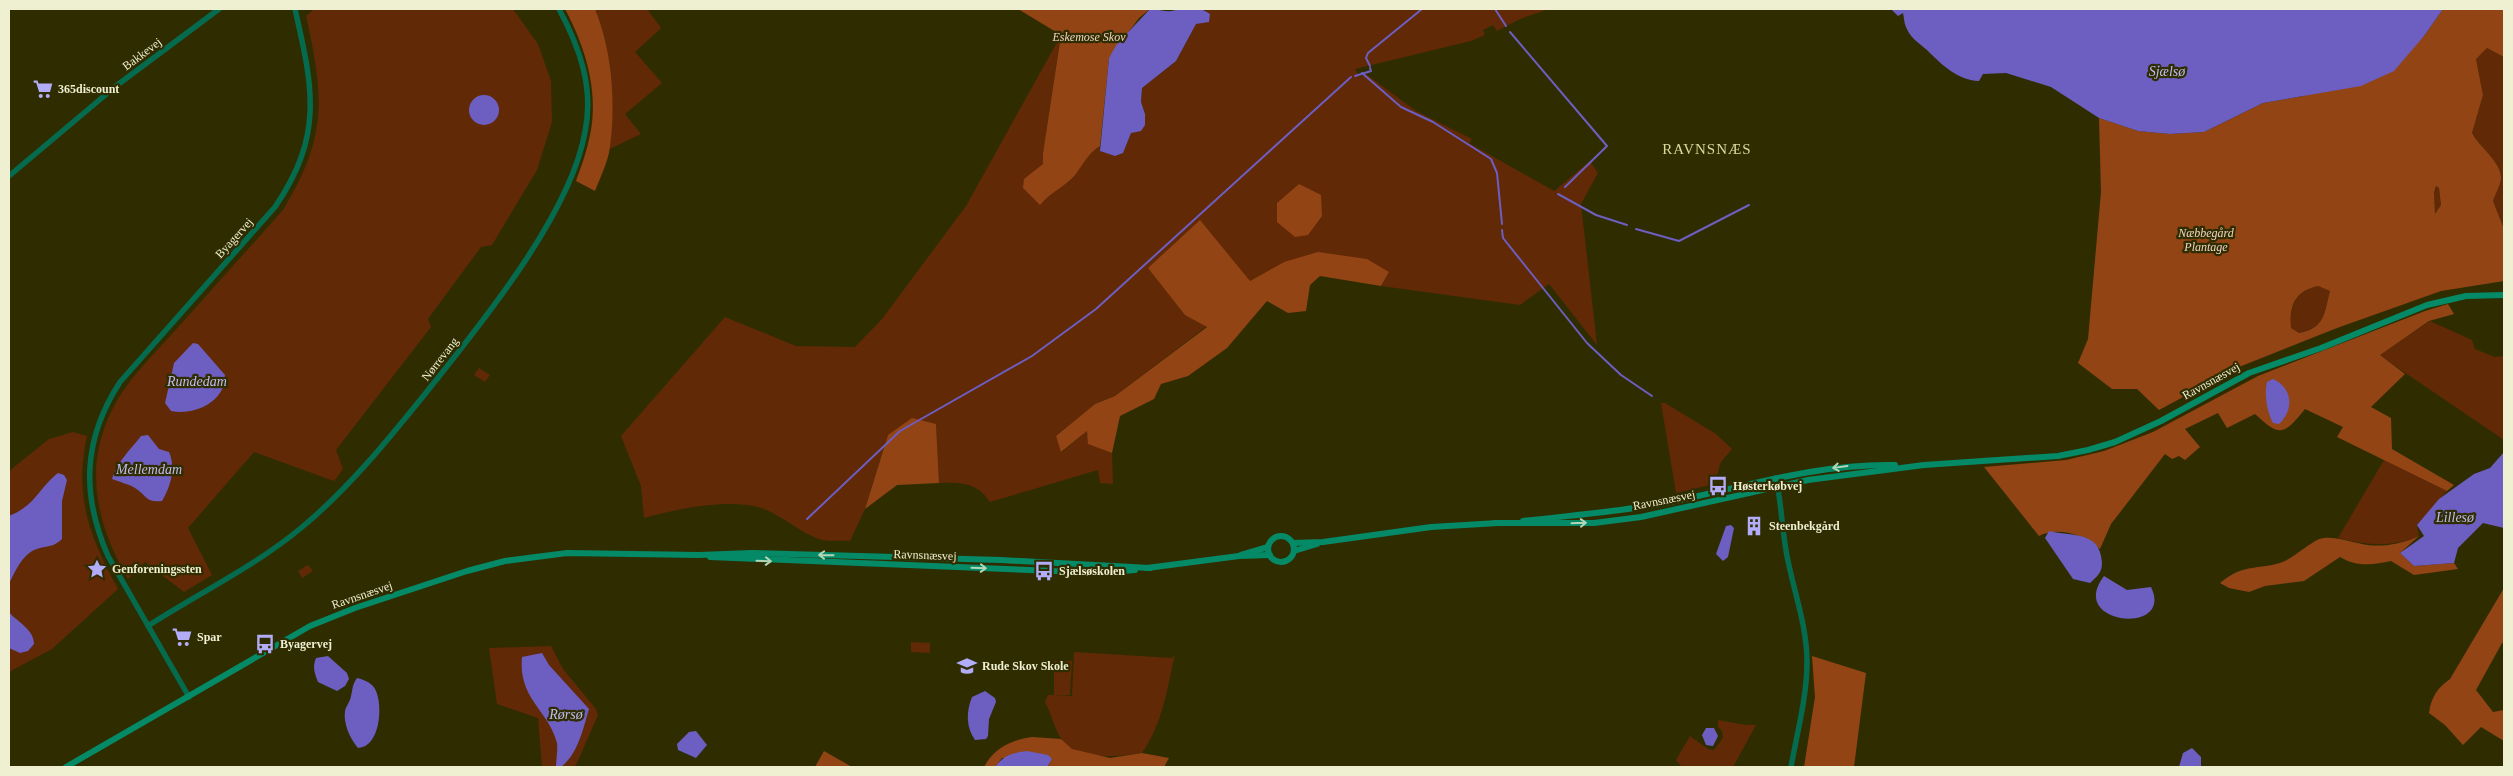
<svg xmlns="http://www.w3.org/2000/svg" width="2513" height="776" font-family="Georgia,serif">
	<rect width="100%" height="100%" fill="#2f2d00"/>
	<g fill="#612905">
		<path d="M314,9h199l25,35 13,37 1,41 -15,48 -45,75 -11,2 -53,72 3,8 -95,123 7,19 -9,12 -80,-29 -66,76 24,47 -28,17 -39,-30 -17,17c-39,-67 -47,-134 3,-199 15,-19 34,-38 50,-56 34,-38 68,-76 102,-114 45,-74 41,-113 23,-194z"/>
		<path d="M595,9h52l14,19 -26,24 27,31 -37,31 16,20 -31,15c3,-46 3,-97 -15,-140z"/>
		<path d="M1203,9h346l-29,10 -23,12 -4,-6 -10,5 2,5 -14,6 -116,28 5,8 6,-3 50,37 56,28 -3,4 85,48 36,-30 8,12 -17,31 16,141 -48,-61 -29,21 -139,-19 8,-14 -105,-10 -34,19 -43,45 -92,70 -20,8 -39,32 6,16 25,-21 2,13 23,9 1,31 -13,-1 -2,-13 -108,32c-13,-20 -30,-20 -51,-19l-3,-59 -48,11 -23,74 -15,32c-9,-1 -22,1 -31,-2 -21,-7 -38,-25 -61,-32 -33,-8 -82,2 -114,11l-3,-32 -20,-50 104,-119 71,29 59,1 27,-28 84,-113 95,-171 -18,118 5,41 22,-13 19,-27 11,-8v5l15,5 8,-3 8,-20 14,-19 -4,-12 1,-14 34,-27 20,-37 14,-10z"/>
		<path d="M2487,48l17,9v172l-11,-28c2,-7 7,-15 8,-22 1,-17 -22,-32 -29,-46l11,-38 -7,-36z"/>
		<polygon points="2437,186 2439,188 2441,205 2435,214 2434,193"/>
		<path d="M2318,286l12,5c-6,23 -5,37 -32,42l-7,-5c-2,-23 4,-37 27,-42z"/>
		<polygon points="2430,321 2472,340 2475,349 2495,357 2504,356 2504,440 2379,355"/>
		<polygon points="479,368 490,375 485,382 474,375"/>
		<polygon points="1661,403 1665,403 1716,434 1732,449 1721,462 1714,484 1676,493"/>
		<path d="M73,432l14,4c-13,60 2,100 31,153l-66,60 -43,23v-201l40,-32z"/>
		<path d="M2384,460l63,31 -30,34 2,11c-27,12 -53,9 -81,2z"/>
		<polygon points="308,565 313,571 302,578 298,571"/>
		<polygon points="911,642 930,643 930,653 911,652"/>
		<polygon points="551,646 563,669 596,709 598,715 576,765 572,767 542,767 538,718 497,704 489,648"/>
		<path d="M1074,652l98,6 3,-4c-8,35 -12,69 -33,99 -22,3 -68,10 -82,-16 -6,-11 -9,-24 -15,-35l3,-7h6v-34h18l-2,34h-16l18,1z"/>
		<polygon points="1718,720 1746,725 1756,725 1733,767 1682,767 1676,760 1690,736 1708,749 1714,750 1723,738 1722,731 1718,727"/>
	</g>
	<g fill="#924415" fill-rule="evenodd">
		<path d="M565,9h30c17,41 21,95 15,138 -2,15 -10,31 -15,44l-19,-10c4,-12 9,-24 12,-37 13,-46 -1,-94 -23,-135z"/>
		<path d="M1018,9h132l-11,9 -30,40 -9,88c-17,11 -19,26 -32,36 -10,8 -19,12 -28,23l-17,-17 1,-9 19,-15v-11l18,-118z"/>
		<path d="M2443,9h61v48l-17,-9 -11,11 7,36 -11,38c7,14 30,29 29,46 -1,7 -6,16 -8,22l11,28v52l-63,10 -104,37 -98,39 -80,43 -22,-21h-25l-34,-26 10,-24 13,-147 -2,-74 39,13 32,3 34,-2 59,-29 41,-7 120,-60zM2436,186l3,2 2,17 -6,9 -1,-21zM2318,286l12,5c-6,23 -5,37 -31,42l-8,-5c-2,-23 4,-37 27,-42z"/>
		<polygon points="1299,184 1321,195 1322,216 1308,235 1295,237 1277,222 1277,203"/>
		<polygon points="1200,220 1250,281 1284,262 1318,252 1367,259 1389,272 1381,286 1320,276 1310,285 1306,311 1288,313 1267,301 1227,348 1188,376 1161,384 1154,399 1120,416 1112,453 1088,444 1087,431 1061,452 1056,436 1095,404 1115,396 1207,327 1185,315 1148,268"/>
		<path d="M2448,304l6,10 -25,7 -49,34 25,19 -34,33 20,11 1,31 62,36 -7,6 -110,-54 6,-10 -38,-18c-22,27 -25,28 -50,5l-28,14 -9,-15 -33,16 15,18 -15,13 -6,-4 -7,3 -7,-5 -54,70 -11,25c-15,-14 -42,-23 -61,-13l-55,-69 82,-7 38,-9 49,-19 105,-56 167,-65z"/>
		<polygon points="912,418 936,424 939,483 897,485 865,509 888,435"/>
		<path d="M2419,536l-19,17 14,13 40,-3 4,6 -44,6 -23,-14c-18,4 -34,6 -51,-4l-36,24 -39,5 -16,6 -20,-4 -9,-5c25,-21 40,-12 65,-22 11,-5 30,-23 39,-23 14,-1 26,4 38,6 18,4 41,0 57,-8z"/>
		<path d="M2504,588v54l-2,1 -26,47 17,22 11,-2v31l-23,-14 -18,18 -18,-20 -16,-12c2,-15 8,-25 21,-34z"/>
		<polygon points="1812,656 1866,673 1854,767 1804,767 1815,697"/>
		<path d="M1032,737l29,2 11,10 38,9 32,-5 27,5 -5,9h-117l5,-8 -50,-1 -7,9h-11c10,-19 27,-27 48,-30z"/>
		<polygon points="824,751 852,767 815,767"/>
	</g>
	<g fill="#6d5ec2">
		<path d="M1150,9c7,0 14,3 21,2 13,-2 27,-6 39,3l-1,8 -13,2 -20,37 -34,27 -1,14 4,12v11l-4,6 -10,2 -8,20 -8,3 -15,-5 9,-93 8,-14z"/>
		<path d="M1891,9h552l-19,27 -30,35 -33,15 -98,17 -59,29 -34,2 -32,-3 -39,-13 -48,-31 -45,-14 -23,1 -4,7c-22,-1 -38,-17 -52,-31 -8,-7 -17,-12 -21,-23 -2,-4 -2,-10 -3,-14l-5,3z"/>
		<circle cx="484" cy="110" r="15"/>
		<path d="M193,343l5,1 27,31c1,26 -30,41 -54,36l-6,-8 9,-40z"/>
		<path d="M2273,379c20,9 21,31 6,45l-6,-1c-6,-11 -9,-28 -6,-41z"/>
		<path d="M148,435l11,14 10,3c7,16 2,34 -7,49 -16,2 -15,-5 -27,-13 -6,-4 -16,-6 -23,-9 4,-16 19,-30 29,-43z"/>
		<polygon points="2504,452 2504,528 2483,523 2458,548 2454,563 2414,566 2400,553 2424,536 2417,525 2439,499 2474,474 2490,468"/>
		<path d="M58,473l6,2 3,5 -5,21v38c-7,7 -13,7 -22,9 -17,4 -24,22 -31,36v-68c27,-11 28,-26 49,-43z"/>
		<polygon points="1731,525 1734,528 1728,557 1723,561 1716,554 1726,526"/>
		<path d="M2049,531c18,5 48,0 52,25 3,14 -1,18 -11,27l-17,-4 -28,-41z"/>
		<path d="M2104,576l23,14 24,-3c24,49 -85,38 -47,-11z"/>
		<path d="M9,612c8,10 25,17 25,32l-6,7 -8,2 -11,-5z"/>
		<path d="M542,653l7,12 40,44c-6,20 -11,45 -28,58h-5c0,-7 2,-17 1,-24 -9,-34 -39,-44 -35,-86z"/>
		<path d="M328,656l19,17 2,6 -4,7 -8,5 -19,-9c-3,-8 -6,-15 -2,-24z"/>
		<path d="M357,678c8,2 16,5 19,13 7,16 4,56 -18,57 -8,-9 -15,-25 -13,-37 1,-5 5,-9 6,-15 2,-8 1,-11 6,-18z"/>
		<path d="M985,691l10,7 1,4 -7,17 -1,17 -2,3 -11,1c-9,-13 -9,-28 -3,-43z"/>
		<polygon points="1706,728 1714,728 1718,736 1713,746 1706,745 1702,735"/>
		<polygon points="696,731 707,745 696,758 678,750 677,744 689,732"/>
		<polygon points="2192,748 2201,757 2201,767 2179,767 2183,753"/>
		<path d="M1027,751l21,4 4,4 -5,8h-52c9,-12 17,-14 32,-16z"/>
	</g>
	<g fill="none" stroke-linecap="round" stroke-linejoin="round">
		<g stroke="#6d5ec2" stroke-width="2">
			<polyline points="1495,9 1506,26"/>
			<polyline points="1510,32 1607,146 1565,187"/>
			<polyline points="1370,66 1366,58 1368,53 1422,9"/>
			<polyline points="1362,73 1401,107 1433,122 1491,159 1497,173 1502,224"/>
			<polyline points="1355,76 1371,71 1370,68"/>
			<polyline points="1558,194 1596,215 1627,225"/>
			<polyline points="1636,229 1679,241 1749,205"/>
			<polyline points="1502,230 1503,238 1587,343 1621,375 1652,396"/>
			<polyline points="807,519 900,431 1032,356 1096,309 1351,77"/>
		</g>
		<g stroke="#056b4f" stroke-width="5.5">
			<polyline points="9,176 116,86 219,9"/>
			<path d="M1776,478c6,28 6,56 12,83 7,34 19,66 19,101 0,35 -10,71 -16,105"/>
			<path d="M148,626c51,-33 106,-59 153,-98 51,-42 94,-97 136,-149 50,-63 134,-167 148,-247 9,-44 -5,-84 -26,-123"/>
			<path d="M189,697l-81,-141c-27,-62 -25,-117 12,-174l155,-175c49,-72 38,-119 20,-198"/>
		</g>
		<g stroke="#048a67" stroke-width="6">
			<path d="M1523,521c49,-6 98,-9 147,-19 75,-15 148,-39 225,-37"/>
			<polyline points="1495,523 1594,523 1641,517 1808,480 1924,465 2058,456 2088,450 2115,442 2161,421 2249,373 2321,348 2427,305 2466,296 2504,295"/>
			<circle cx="1281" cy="549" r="13"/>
			<polyline points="1293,543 1323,542 1431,527 1498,523"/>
			<polyline points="1294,551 1317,544"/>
			<polyline points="1241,555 1268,547"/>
			<polyline points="710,557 1054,571 1112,572 1135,570"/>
			<polyline points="1147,568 1239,556 1270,555"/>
			<polyline points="66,767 310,626 355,608 467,571 505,561 567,553 699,555 752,553 1001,560 1150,568"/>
		</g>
	</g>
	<defs><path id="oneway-shaft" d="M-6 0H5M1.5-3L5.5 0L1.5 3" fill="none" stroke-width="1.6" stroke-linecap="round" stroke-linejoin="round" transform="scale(1.25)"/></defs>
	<g stroke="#b4d6b6">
		<use href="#oneway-shaft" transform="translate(1840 467) rotate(172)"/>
		<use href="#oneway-shaft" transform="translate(1579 523) rotate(-2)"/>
		<use href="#oneway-shaft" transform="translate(826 555) rotate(-179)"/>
		<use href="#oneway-shaft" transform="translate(764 561) rotate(2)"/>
		<use href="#oneway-shaft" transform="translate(979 568) rotate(2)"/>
	</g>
	<defs>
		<symbol id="supermarket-bare" viewBox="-9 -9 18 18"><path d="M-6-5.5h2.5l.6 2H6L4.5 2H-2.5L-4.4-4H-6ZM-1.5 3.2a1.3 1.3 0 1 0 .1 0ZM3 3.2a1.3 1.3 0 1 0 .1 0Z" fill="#b3adf9" stroke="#2f2d00" stroke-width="2.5" paint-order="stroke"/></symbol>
		<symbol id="bus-bare" viewBox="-9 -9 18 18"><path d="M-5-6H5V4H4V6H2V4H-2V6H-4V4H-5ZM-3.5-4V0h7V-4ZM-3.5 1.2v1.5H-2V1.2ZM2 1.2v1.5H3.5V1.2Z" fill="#b3adf9" stroke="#2f2d00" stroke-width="2.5" paint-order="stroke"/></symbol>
		<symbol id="building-bare" viewBox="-9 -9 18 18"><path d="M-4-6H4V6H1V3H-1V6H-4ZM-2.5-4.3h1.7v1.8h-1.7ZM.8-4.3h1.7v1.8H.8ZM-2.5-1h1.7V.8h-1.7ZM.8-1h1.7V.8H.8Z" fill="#b3adf9" stroke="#2f2d00" stroke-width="2.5" paint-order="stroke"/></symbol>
		<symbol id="sight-bare" viewBox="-9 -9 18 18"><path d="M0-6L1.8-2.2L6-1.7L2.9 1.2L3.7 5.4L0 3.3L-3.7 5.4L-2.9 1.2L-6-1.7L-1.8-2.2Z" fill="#b3adf9" stroke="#2f2d00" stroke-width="2.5" paint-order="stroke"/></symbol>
		<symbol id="school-bare" viewBox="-9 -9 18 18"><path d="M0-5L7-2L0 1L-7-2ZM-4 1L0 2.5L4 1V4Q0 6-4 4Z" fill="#b3adf9" stroke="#2f2d00" stroke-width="2.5" paint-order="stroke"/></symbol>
	</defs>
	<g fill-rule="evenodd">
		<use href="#supermarket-bare" x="29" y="75" width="28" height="28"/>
		<use href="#bus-bare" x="1704" y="472" width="28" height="28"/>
		<use href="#building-bare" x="1740" y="512" width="28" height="28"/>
		<use href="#sight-bare" x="83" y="555" width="28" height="28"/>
		<use href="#bus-bare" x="1030" y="557" width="28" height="28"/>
		<use href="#supermarket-bare" x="168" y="623" width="28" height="28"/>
		<use href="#bus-bare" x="251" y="630" width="28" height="28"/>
		<use href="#school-bare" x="953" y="652" width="28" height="28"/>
	</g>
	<g text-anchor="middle" stroke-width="4.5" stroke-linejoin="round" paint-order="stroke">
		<g font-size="12" font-style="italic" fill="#eed3c5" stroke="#2f2d00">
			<text x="1089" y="41">Eskemose Skov</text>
			<text x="2206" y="237">Næbbegård<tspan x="2206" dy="14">Plantage</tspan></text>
		</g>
		<g font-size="12" fill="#efefd1" stroke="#2f2d00">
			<text transform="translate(142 54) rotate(-37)" y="4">Bakkevej</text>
			<text transform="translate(234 238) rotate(-48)" y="4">Byagervej</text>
			<text transform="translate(440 359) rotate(-52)" y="4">Nørrevang</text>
			<text transform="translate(2211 381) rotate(-29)" y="4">Ravnsnæsvej</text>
			<text transform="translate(1664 500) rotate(-11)" y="4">Ravnsnæsvej</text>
			<text transform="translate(925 555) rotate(2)" y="4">Ravnsnæsvej</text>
			<text transform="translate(362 595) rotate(-19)" y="4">Ravnsnæsvej</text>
		</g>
		<g font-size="12" font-weight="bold" fill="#efefd1" stroke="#2f2d00" text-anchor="start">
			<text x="58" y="93">365discount</text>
			<text x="1733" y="490">Høsterkøbvej</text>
			<text x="1769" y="530">Steenbekgård</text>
			<text x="112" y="573">Genforeningssten</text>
			<text x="1059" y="575">Sjælsøskolen</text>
			<text x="197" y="641">Spar</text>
			<text x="280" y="648">Byagervej</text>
			<text x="982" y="670">Rude Skov Skole</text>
		</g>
		<g font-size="14" font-style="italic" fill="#bfbdf0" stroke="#2f2d00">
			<text x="2167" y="76">Sjælsø</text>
			<text x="197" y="386">Rundedam</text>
			<text x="149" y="474">Mellemdam</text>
			<text x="2455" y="522">Lillesø</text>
			<text x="566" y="719">Rørsø</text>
		</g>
		<g font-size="15" letter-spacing="1" fill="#dad99c" stroke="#2f2d00">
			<text x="1707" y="154">RAVNSNÆS</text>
		</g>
	</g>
	<rect width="2513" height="776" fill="none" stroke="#efefd1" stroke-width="20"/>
</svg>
